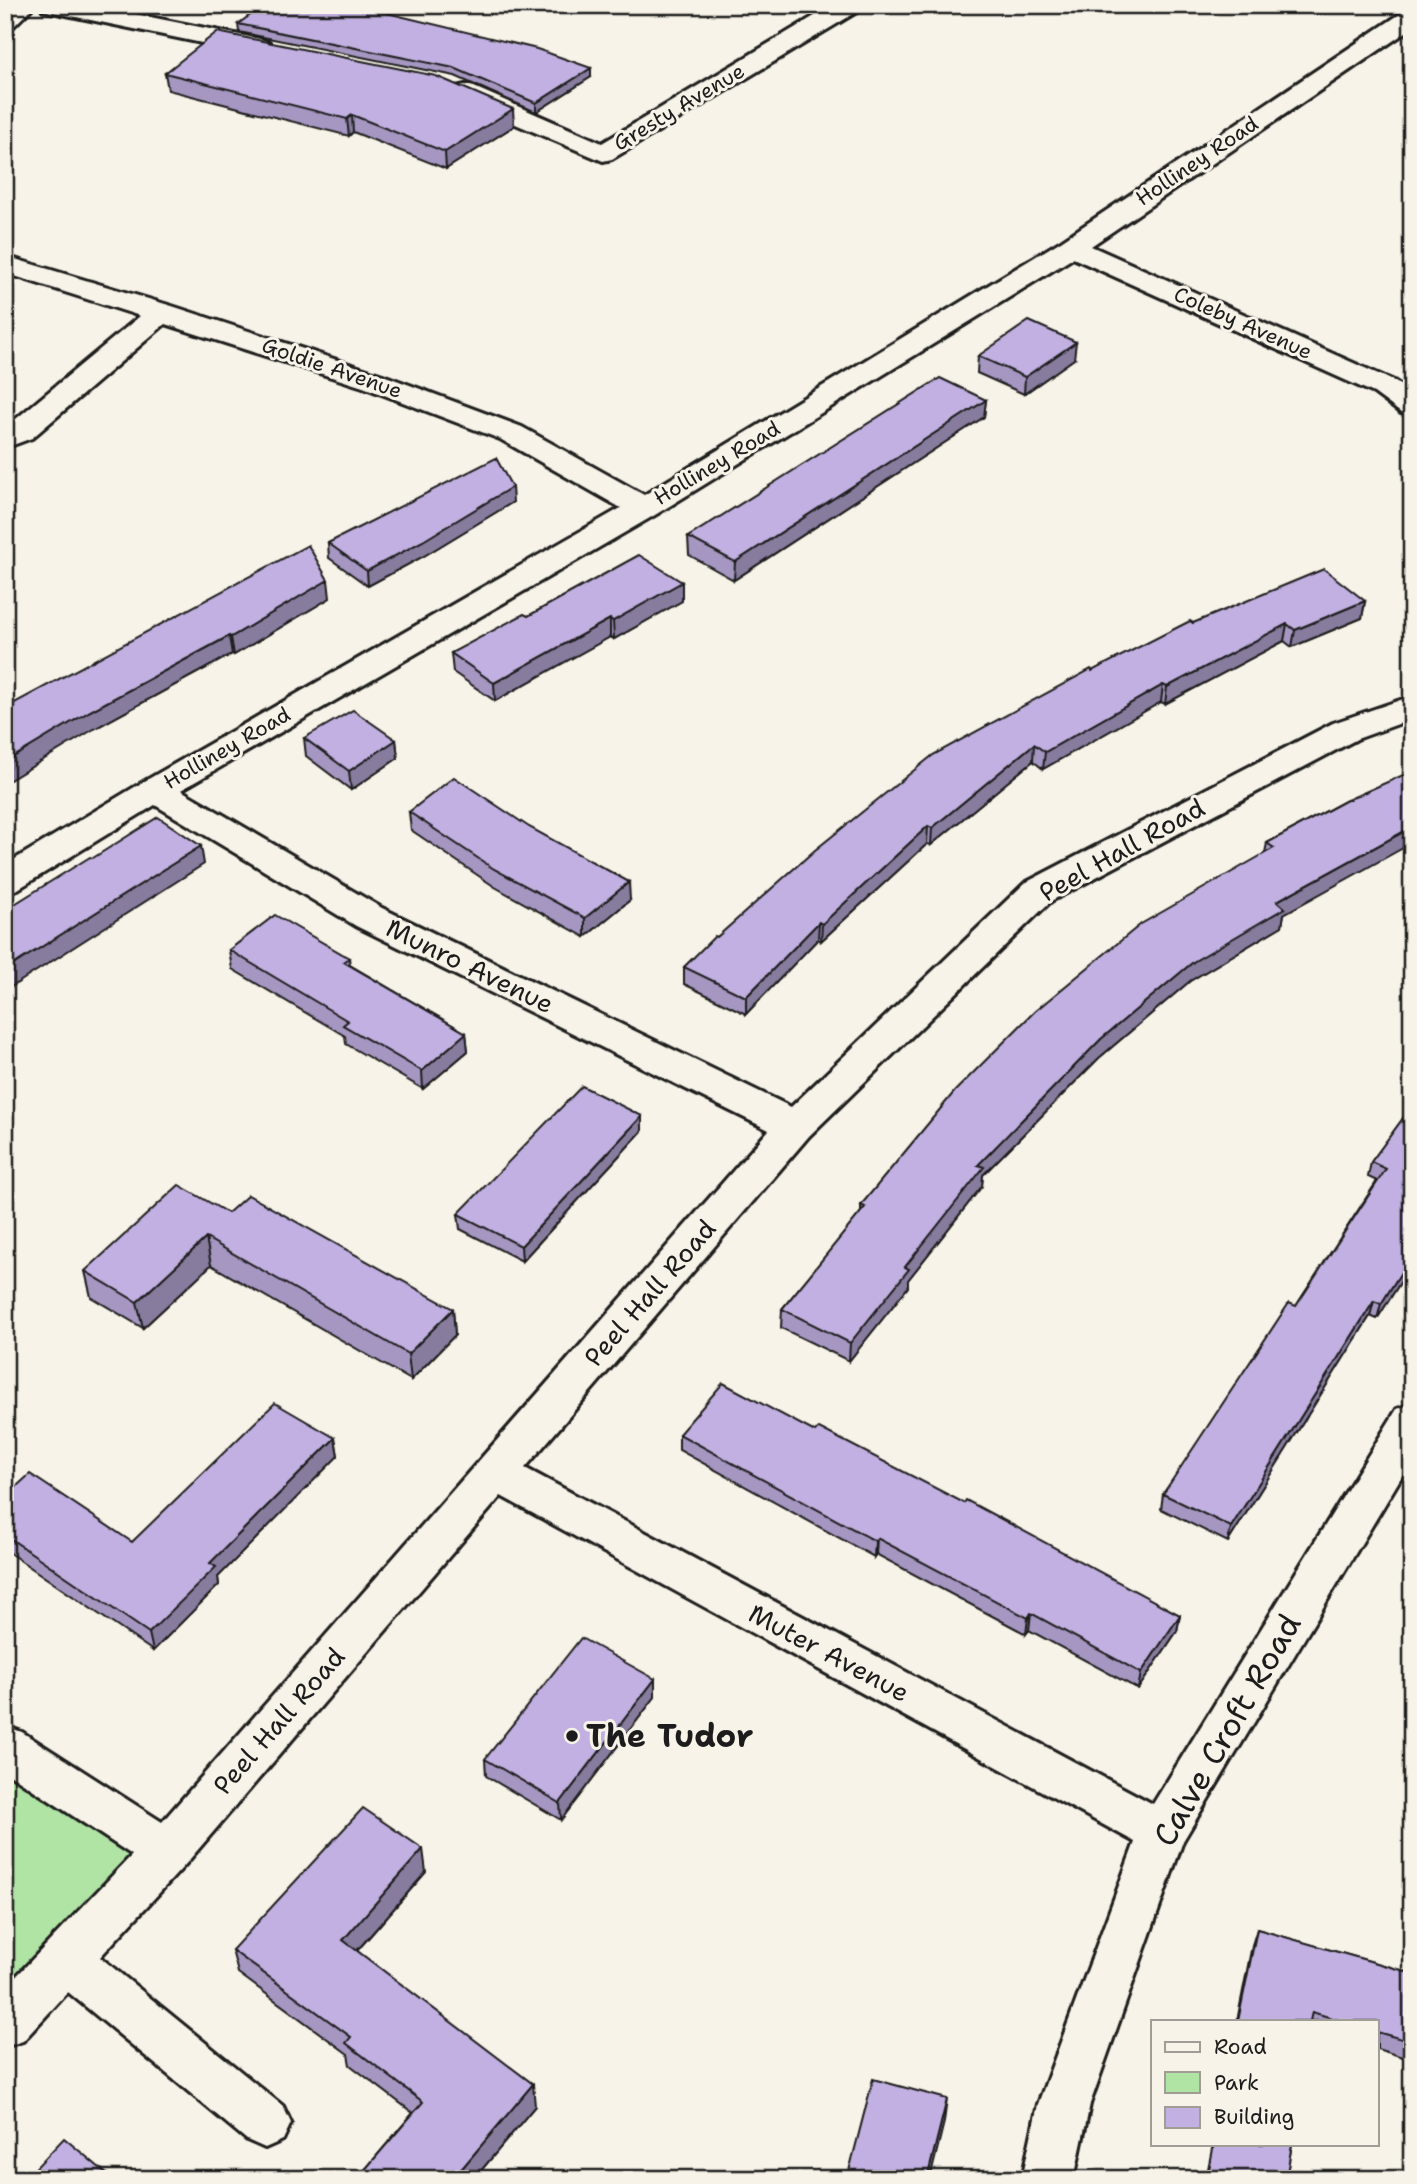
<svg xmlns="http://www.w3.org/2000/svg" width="1417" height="2184" font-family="'Shantell Sans',sans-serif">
	<rect width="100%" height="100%" fill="#f7f3e8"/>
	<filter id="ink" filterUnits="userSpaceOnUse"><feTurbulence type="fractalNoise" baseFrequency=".0143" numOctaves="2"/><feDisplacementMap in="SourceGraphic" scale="14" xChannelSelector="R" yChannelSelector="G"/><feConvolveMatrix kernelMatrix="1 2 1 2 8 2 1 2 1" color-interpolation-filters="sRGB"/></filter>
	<g filter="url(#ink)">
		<polygon fill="#b0e4a5" stroke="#668060" stroke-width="2" points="5,1746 167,1851 5,2019"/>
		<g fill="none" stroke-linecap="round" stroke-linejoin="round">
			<defs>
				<g id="minor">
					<polygon points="8,5 35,5 14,26 5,28 5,8"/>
					<polygon points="40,5 90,5 260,39 269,42 273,47 269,52 260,55 52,12 43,10"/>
					<polygon points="833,5 863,5 860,10 612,159 603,161 456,99 452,93 456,87 465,85 474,87 602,143"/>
					<polygon points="1412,10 1412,28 1091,246 1394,381 1412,393 1412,416 1401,413 1374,393 1073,258 655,515 181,790 382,908 791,1107 1025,883 1333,723 1412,696 1412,719 1357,739 1051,901 809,1136 525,1468 1153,1804 1397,1409 1412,1404 1412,1459 1183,1841 1090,2104 1074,2179 1022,2179 1038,2104 1135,1842 501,1496 184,1866 100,1957 283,2106 291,2123 283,2140 265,2148 247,2140 68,1992 23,2041 5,2047 5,1988 132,1855 5,1771 5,1726 22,1732 162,1822 769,1130 356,926 155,805 18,889 5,893 5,865 143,782 621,508 500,439 363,387 165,324 32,438 5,448 5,428 140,316 5,273 5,256 172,306 383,375 522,427 644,495 1061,241 1403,12"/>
				</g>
			</defs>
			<use href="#minor" stroke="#1c1c1c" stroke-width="6"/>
			<use href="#minor" fill="#f7f3e8" fill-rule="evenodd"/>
		</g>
		<g fill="#a697c2" stroke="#1c1c1c" stroke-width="2">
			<polygon points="238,24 591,77 536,112 455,76 239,32"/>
			<polygon points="165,73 514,126 446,169 353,132 349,136 168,90"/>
			<polygon points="978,356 1074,359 1024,394 977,373"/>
			<polygon points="986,400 984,417 734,580 689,555 688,537"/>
			<polygon points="513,502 424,556 368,586 329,558 328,543"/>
			<polygon points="682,582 682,601 614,639 610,637 495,701 453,672 451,653 528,616"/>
			<polygon points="330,598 234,655 232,654 94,729 5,708"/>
			<polygon points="1365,601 1362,618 1292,647 1284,641 1165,704 1161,702 1043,769 1033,761 931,845 927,844 821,941 818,939 746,1014 684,984 684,967 717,937 1092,671 1193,623"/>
			<polygon points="304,738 396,740 398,758 351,790 306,756"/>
			<polygon points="1345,801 1284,914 1282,926 1190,981 1099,1058 983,1175 982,1186 908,1280 908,1287 849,1361 781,1328 782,1309 861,1213 861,1205 1265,853 1267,843"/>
			<polygon points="409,812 630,900 585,937 495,887 411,830"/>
			<polygon points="229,950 349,958 350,965 466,1033 468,1051 423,1089 346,1044 345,1036 232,969"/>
			<polygon points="1412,1106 1412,1264 1377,1319 1370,1316 1228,1542 1161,1509 1163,1494 1296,1306 1377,1181 1368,1177 1371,1162"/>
			<polygon points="642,1131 522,1261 460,1229 458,1214"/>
			<polygon points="228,1213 453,1309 455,1335 411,1380 211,1265 143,1328 91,1297 85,1271"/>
			<polygon points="815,1432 1180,1615 1177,1631 1138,1689 1029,1630 1026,1634 876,1554 874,1557 679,1450 679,1434"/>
			<polygon points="335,1438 338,1456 218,1577 219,1585 153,1651 5,1550 5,1497 132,1542"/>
			<polygon points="655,1679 655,1697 561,1820 486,1776 485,1759"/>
			<polygon points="426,1872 357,1951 535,2106 474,2179 357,2179 413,2113 350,2065 348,2054 238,1973 232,1950"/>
			<polygon points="1257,1929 1412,1973 1412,2060 1377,2049 1377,2021 1237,2021 1252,1945"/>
			<polygon points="1213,2144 1292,2144 1286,2179 1206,2179"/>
		</g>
		<g fill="#877b9e" stroke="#1c1c1c" stroke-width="2">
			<polygon points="591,68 591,77 536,112 536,103"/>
			<polygon points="513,109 514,126 446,169 445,152"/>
			<polygon points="352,115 353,132 349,136 347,119"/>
			<polygon points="1076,342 1074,359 1024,394 1025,377"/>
			<polygon points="986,400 984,417 734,580 735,562"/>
			<polygon points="512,487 513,502 424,556 368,586 367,571"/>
			<polygon points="328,580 330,598 234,655 231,637"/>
			<polygon points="682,582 682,601 614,639 613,621"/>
			<polygon points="1365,601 1362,618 1292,647 1295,630"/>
			<polygon points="610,619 610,637 495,701 494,683"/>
			<polygon points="1287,624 1284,641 1165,704 1167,687"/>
			<polygon points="229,636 232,654 94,729 5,783 5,762 90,711"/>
			<polygon points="1163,685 1161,702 1043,769 1045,752"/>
			<polygon points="396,740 398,758 351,790 349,771"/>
			<polygon points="1034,744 1033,761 931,845 932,828"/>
			<polygon points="928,826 927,844 821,941 822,924"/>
			<polygon points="1412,827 1412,843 1284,914 1282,926 1190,981 1099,1058 983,1175 982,1186 908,1280 908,1287 849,1361 850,1343 978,1165 1101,1039 1193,962 1277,901"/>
			<polygon points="201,846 204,864 5,991 5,970"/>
			<polygon points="629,882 630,900 585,937 585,918"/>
			<polygon points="819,922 818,939 746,1014 746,997"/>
			<polygon points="466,1033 468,1051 423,1089 422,1071"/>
			<polygon points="642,1116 642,1131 522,1261 521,1246"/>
			<polygon points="206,1238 211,1265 143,1328 137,1302"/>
			<polygon points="1412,1255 1412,1264 1377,1319 1381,1304"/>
			<polygon points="1374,1301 1370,1316 1228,1542 1231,1527"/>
			<polygon points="453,1309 455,1335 411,1380 408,1354"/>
			<polygon points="335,1438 338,1456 218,1577 219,1585 153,1651 149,1633 210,1563"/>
			<polygon points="877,1538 876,1554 874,1557 875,1541"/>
			<polygon points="1031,1613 1029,1630 1026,1634 1028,1618"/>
			<polygon points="1180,1615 1177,1631 1138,1689 1141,1673"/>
			<polygon points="655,1679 655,1697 561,1820 560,1803"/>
			<polygon points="423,1849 426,1872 347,1962 343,1940"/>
			<polygon points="533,2084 535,2106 474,2179 453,2179"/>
			<polygon points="947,2099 944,2122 930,2179 927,2179"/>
		</g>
		<g fill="#c1b0e1" stroke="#1c1c1c" stroke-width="2">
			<polygon points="264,5 354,5 537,49 591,68 536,103 454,68 238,24"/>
			<polygon points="217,32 436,76 513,109 445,152 352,115 347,119 165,73"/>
			<polygon points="1029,321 1076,342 1025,377 978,356"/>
			<polygon points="940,378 986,400 735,562 688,537"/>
			<polygon points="496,458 512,487 423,541 367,571 328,543"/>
			<polygon points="308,545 328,580 231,637 229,636 90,711 5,762 5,708"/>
			<polygon points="639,555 682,582 613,621 610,619 494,683 451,653 524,614 528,616"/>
			<polygon points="1324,569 1365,601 1295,630 1287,624 1167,687 1163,685 1045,752 1034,744 932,828 928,826 822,924 819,922 746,997 684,967 715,936 717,937 815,850 933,755 1091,669 1092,671 1190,621 1193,623"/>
			<polygon points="353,710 396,740 349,771 304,738"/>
			<polygon points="1412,771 1412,827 1277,901 1285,908 1193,962 1101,1039 978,1165 984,1167 905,1267 909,1269 850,1343 782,1309 865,1207 861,1205 955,1091 1035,1011 1141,924 1274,848 1267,843 1345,801"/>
			<polygon points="454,777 529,827 629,882 585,918 494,869 409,812"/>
			<polygon points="158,817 201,846 5,970 5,910 90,857 93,858"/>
			<polygon points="275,915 349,958 344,962 466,1033 422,1071 343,1025 348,1021 229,950"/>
			<polygon points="582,1086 642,1116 521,1246 458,1214"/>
			<polygon points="1412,1106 1412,1255 1381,1304 1374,1301 1231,1527 1163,1494 1289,1303 1296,1306 1386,1169 1371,1162"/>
			<polygon points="179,1185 228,1213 248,1195 453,1309 408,1354 206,1238 137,1302 85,1271"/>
			<polygon points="723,1383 815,1432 819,1428 964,1503 966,1500 1180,1615 1141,1673 1031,1613 1028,1618 877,1538 875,1541 679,1434"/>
			<polygon points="275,1403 335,1438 210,1563 216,1567 149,1633 5,1535 5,1497 30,1474 132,1542"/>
			<polygon points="581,1638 655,1679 560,1803 485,1759"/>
			<polygon points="363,1808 423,1849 343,1940 533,2084 453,2179 357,2179 423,2102 346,2043 351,2037 232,1950"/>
			<polygon points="1257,1929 1412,1973 1412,2042 1377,2032 1377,2021 1342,2021 1312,2012 1310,2021 1238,2021"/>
			<polygon points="873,2079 947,2099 927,2179 847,2179"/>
			<polygon points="64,2138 113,2179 25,2179"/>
			<polygon points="1214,2144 1292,2144 1286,2179 1207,2179"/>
		</g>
	</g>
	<circle fill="#1c1c1c" stroke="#f7f3e8" stroke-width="2.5" cx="572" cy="1736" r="7"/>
	<g text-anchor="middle" stroke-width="6" stroke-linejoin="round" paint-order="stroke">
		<g font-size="21" fill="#1c1c1c" stroke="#f7f3e8">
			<text transform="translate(679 107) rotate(-31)" y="7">Gresty Avenue</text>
			<text transform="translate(1197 161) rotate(-34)" y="7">Holliney Road</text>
			<text transform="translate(1243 323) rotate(24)" y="7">Coleby Avenue</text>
			<text transform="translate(332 368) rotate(19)" y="7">Goldie Avenue</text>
			<text transform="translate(717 463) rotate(-31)" y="7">Holliney Road</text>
			<text transform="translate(227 748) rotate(-30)" y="7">Holliney Road</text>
		</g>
		<g font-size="26" fill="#1c1c1c" stroke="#f7f3e8">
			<text transform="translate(1122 850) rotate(-29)" y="9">Peel Hall Road</text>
			<text transform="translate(470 966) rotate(26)" y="9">Munro Avenue</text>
			<text transform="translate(650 1293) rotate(-49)" y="9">Peel Hall Road</text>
			<text transform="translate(829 1653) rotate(28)" y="9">Muter Avenue</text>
			<text transform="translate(279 1721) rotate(-49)" y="9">Peel Hall Road</text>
		</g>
		<g font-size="32" fill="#1c1c1c" stroke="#f7f3e8">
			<text transform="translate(1227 1730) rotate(-60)" y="11">Calve Croft Road</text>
		</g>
		<g font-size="32" font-weight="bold" fill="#1c1c1c" stroke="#f7f3e8" text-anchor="start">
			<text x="586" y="1747">The Tudor</text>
		</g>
	</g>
	<rect width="1417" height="2184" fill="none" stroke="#f7f3e8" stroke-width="28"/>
	<rect x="14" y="14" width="1389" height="2156" fill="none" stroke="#1c1c1c" stroke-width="2.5" filter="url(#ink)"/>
	<rect x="1151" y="2020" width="228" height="126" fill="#f7f3e8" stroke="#9f9d96" stroke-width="2"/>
	<rect x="1165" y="2042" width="35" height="10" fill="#f7f3e8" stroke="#9f9d96" stroke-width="2"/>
	<text x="1214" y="2054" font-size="21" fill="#1c1c1c">Road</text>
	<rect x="1165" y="2072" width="35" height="21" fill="#b0e4a5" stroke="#9f9d96" stroke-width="2"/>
	<text x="1214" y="2090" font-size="21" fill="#1c1c1c">Park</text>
	<rect x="1165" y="2107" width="35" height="21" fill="#c1b0e1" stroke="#9f9d96" stroke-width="2"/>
	<text x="1214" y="2124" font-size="21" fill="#1c1c1c">Building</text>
</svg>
